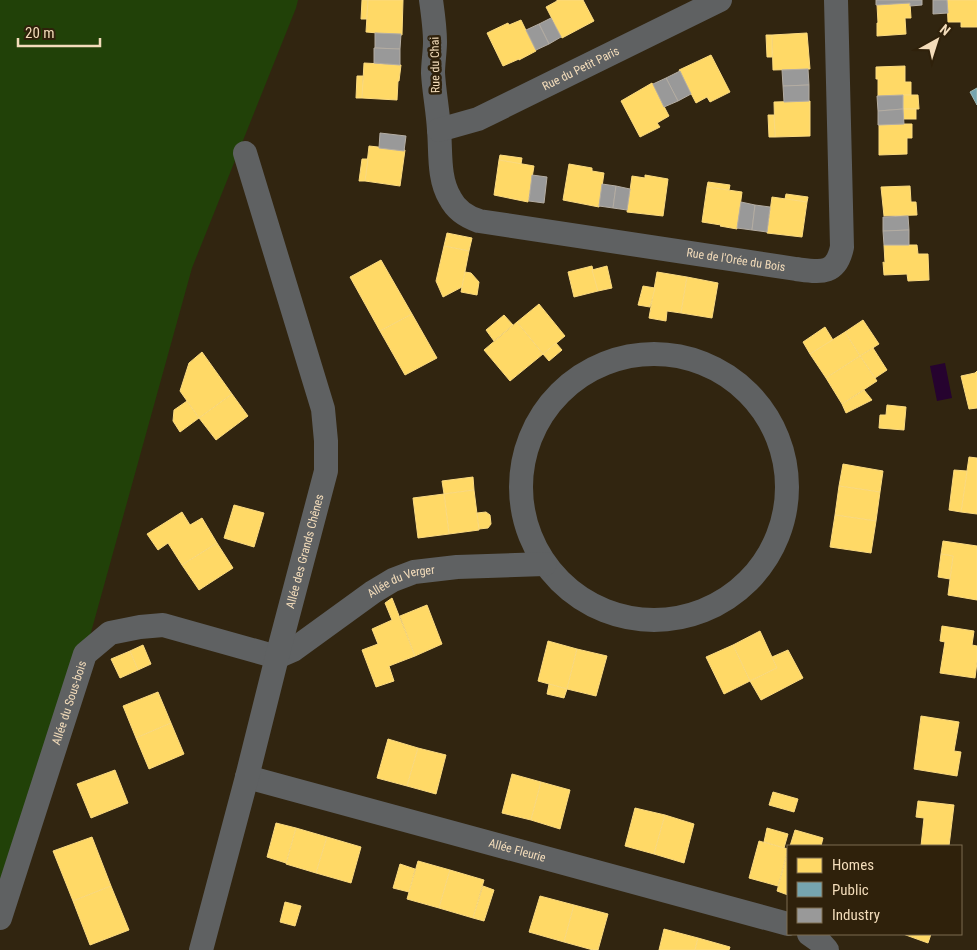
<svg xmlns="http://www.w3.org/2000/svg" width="977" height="950" font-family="'Roboto Condensed',sans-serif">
	<rect width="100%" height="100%" fill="#312510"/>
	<polygon fill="#214108" points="0,0 298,0 296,8 192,268 85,654 0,918"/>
	<polygon fill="#26032f" points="945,363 952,398 937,401 930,366"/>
	<g fill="#ffd966" stroke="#fbda7f">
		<polygon points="362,0 368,0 367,19 361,19"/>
		<polygon points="368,0 403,0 402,35 366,32"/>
		<polygon points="557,0 583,0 594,21 562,38 546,7 557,1"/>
		<polygon points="947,0 977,0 977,27 961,27 961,22 948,22"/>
		<polygon points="910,3 911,18 905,18 906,34 877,36 877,23 878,23 877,5"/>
		<polygon points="521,20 536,51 519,60 519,59 503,66 487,33 508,23 509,25"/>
		<polygon points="807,33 810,69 773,70 772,35"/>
		<polygon points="766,35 772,35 772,57 767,57"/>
		<polygon points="711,55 730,92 710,102 707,97 696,103 679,70"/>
		<polygon points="364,63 401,65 399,81 398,81 397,100 362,98"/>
		<polygon points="905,66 905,82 911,82 911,95 878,96 878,79 876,79 876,67"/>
		<polygon points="357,76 363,76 362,98 356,98"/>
		<polygon points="652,83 669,116 657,123 660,127 640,137 621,101"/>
		<polygon points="903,95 918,95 919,109 903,109"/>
		<polygon points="810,101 810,136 775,137 774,102"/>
		<rect x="903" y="109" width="13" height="10"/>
		<polygon points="768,115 774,115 775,137 769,137"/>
		<polygon points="904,124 912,124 912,138 907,138 907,154 879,155 879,125"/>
		<polygon points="369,146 405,150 400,186 365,181"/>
		<polygon points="500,155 522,158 521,164 499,160"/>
		<polygon points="362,159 368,159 365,181 359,181"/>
		<polygon points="499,160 534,166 528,202 494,195"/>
		<polygon points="569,164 592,168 592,171 604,173 599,207 563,200"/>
		<polygon points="645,175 668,179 663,216 627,212 632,176 645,178"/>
		<polygon points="708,182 730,185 729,190 707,187"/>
		<polygon points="910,186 911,202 916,202 917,215 884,216 881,187"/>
		<polygon points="707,187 742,192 737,229 720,226 721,225 702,222"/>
		<polygon points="786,194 808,197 807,202 785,199"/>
		<polygon points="772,197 807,202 802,237 767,233"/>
		<polygon points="447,233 472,238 469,251 444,246"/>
		<polygon points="884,245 917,245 918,254 928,254 929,280 908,281 907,274 884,275 883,262 885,263"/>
		<polygon points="444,246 469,251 462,287 443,297 436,281"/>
		<polygon points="381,260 412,314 380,331 350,277"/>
		<polygon points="592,266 598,291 574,297 568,272"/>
		<polygon points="607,266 612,288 598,291 592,270"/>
		<polygon points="465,272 471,273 479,282 477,295 461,292"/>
		<polygon points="657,272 687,277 681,313 667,311 666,321 649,318"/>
		<polygon points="687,277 718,283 712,318 681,313"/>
		<polygon points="643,286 655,288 650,307 638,305"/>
		<polygon points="539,304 565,336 543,354 517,322"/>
		<polygon points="412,314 437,358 405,375 380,331"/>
		<polygon points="504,315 513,325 494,341 486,330"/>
		<polygon points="863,320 879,344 860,356 845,332"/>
		<polygon points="517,322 543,354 510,381 484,350"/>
		<polygon points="825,327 833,340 810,354 803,342"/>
		<polygon points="845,332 860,356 826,378 810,354"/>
		<polygon points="556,343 562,350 549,361 543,354"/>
		<polygon points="873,348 887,370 875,378 860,356"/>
		<polygon points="202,352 232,394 199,418 180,391 189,363"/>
		<polygon points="860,356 877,381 842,404 826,378"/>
		<polygon points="977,371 977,408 969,409 961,376 975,373"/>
		<polygon points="864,390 872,400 846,413 842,404"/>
		<polygon points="232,394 248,416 216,440 199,418"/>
		<polygon points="187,401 199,418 180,432 173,421 174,410"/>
		<polygon points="887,405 906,407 904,430 879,428 880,415 886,415"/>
		<polygon points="969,457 977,458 977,514 961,512"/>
		<polygon points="843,464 883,471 880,492 839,486"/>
		<polygon points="954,470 967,471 961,512 949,510"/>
		<polygon points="473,477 474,490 444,494 442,481"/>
		<polygon points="839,486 880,492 876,521 835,515"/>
		<polygon points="474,490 479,530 449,534 444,494"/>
		<polygon points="444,494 449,534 418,538 413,498"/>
		<polygon points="234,505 264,513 254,547 224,538"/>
		<polygon points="182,512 190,525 202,518 217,543 182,565 168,543 158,550 147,534"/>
		<polygon points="486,512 490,515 491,524 488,528 479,529 477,513"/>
		<polygon points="835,515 876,521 871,553 830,547"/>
		<polygon points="943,541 977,546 977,600 948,595 953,556 941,554"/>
		<polygon points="217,543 233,568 199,590 182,565"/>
		<polygon points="941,554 953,556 950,579 938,577"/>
		<polygon points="392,598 415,656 389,666 394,681 376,687 362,650 378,644 372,629 392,620 385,603"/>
		<polygon points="427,605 442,644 415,656 400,616"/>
		<polygon points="942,626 974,631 972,645 977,646 977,662 975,678 940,673 945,642 940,641"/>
		<polygon points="760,631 777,668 750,681 733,645"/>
		<polygon points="548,641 577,649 567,689 538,681"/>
		<polygon points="143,645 151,664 138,670 130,651"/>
		<polygon points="733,645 750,681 724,694 706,657"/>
		<polygon points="577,649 607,656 596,696 567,689"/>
		<polygon points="788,650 803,678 761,700 750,681 777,668 772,657"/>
		<polygon points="130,651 138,670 120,678 111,659"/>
		<polygon points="549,684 567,689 564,698 547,694"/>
		<polygon points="158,692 171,723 136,738 123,706"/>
		<polygon points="921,716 959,722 954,751 961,752 957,776 914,769"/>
		<polygon points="171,723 184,754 149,769 136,738"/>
		<polygon points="388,739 418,748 407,786 377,778"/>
		<polygon points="418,748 446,755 436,794 407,786"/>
		<polygon points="115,770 128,803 91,818 77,784"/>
		<polygon points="512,774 541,782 531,820 502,813"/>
		<polygon points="541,782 570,790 560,829 531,820"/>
		<polygon points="773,792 798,799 794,812 769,805"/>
		<polygon points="918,801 954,805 949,846 921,846 924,818 916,817"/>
		<polygon points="635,808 665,815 654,854 625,846"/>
		<polygon points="665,815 694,824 684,863 654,854"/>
		<polygon points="276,823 296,828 286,863 267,857"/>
		<polygon points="296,828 327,837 316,873 286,864"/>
		<polygon points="767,828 788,834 784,848 764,842"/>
		<polygon points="795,830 823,838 821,846 790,846"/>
		<polygon points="92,837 111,886 73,901 53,851"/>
		<polygon points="327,837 361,847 351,883 316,873"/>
		<polygon points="759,841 788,849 778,886 749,878"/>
		<polygon points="788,851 788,895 777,891"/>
		<polygon points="418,861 450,870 439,908 407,899"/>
		<polygon points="400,864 415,869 409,892 393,888"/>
		<polygon points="450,870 484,880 473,918 439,908"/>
		<polygon points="111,886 129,930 90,945 73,901"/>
		<polygon points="483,886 494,890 484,921 473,918"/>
		<polygon points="540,896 574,905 564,942 529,932"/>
		<polygon points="285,902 301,906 295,926 280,922"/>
		<polygon points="574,905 608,914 598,950 593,950 564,942"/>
		<polygon points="664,929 698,938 695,950 659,950"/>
		<polygon points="903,934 931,934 928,943"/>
		<polygon points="698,938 730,947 729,950 695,950"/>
	</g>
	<polygon fill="#76a5af" stroke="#9cb6b2" points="977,88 977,105 970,92"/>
	<g fill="#999" stroke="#b4ada3">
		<polygon points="876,0 922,0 922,5 910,6 910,3 876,5"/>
		<polygon points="933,0 947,0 948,13 933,14"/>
		<polygon points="551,18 561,37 549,44 539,24"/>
		<polygon points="539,24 549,44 536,50 526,30"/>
		<polygon points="375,33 401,34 400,49 375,48"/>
		<polygon points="374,48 400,49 400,65 374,63"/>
		<polygon points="808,69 809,85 783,86 782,70"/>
		<polygon points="680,71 691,94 678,101 666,78"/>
		<polygon points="666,78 678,101 664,107 653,84"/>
		<polygon points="809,85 809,101 784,102 783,86"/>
		<polygon points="903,95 903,109 878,111 877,96"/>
		<polygon points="903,109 904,124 878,125 878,111"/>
		<polygon points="380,133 406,136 404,151 379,148"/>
		<polygon points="532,175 547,177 544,203 529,201"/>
		<polygon points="602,184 616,186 613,208 599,206"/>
		<polygon points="616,186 630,189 627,210 613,208"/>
		<polygon points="741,202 755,205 752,230 737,228"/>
		<polygon points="755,205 770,207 767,232 752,230"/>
		<polygon points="908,216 909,230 883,231 883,217"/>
		<polygon points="909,230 909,245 884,245 883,231"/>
	</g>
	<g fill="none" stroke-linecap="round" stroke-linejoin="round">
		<g stroke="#5f6162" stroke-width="24">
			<path id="s1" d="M431,0c2,14 4,28 4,42 0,10 -2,21 -2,31 1,19 5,38 6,57 2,22 -1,48 11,68 6,12 17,19 29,23l317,48c24,3 40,7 46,-22l-6,-247"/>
			<path id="s2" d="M439,130l39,-11 242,-119"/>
			<circle cx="654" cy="487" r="133"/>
			<path id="s3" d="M247,777l541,147"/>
			<path id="s4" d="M0,918l85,-264 25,-21 30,-6 23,-2 114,32 16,-7 80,-58 20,-12 21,-8 43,-5 88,-3"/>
			<polyline points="809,934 819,941 827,950"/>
			<path id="s5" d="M201,950l46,-173 30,-120 49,-186v-30l-3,-32 -78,-256"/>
		</g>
	</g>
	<g text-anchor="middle" stroke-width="5" stroke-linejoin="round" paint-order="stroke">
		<g font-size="12" fill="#f3dcba" stroke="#2f210b">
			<text transform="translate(435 65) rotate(-91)" y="4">Rue du Chai</text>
			<text dy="4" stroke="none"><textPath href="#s2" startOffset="155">Rue du Petit Paris</textPath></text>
			<text dy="4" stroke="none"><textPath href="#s1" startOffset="498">Rue de l'Orée du Bois</textPath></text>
			<text dy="4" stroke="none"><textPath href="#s5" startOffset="412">Allée des Grands Chênes</textPath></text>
			<text dy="4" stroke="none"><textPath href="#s4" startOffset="629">Allée du Verger</textPath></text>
			<text dy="4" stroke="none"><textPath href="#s4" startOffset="226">Allée du Sous-bois</textPath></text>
			<text dy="4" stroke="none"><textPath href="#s3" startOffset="280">Allée Fleurie</textPath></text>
		</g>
	</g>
	<rect x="787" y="845" width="175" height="90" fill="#2f210b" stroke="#7d6c51"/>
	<rect x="797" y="858" width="25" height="15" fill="#ffd966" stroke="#7d6c51"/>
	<text x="832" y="870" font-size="15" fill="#f3dcba">Homes</text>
	<rect x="797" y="882" width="25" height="15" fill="#76a5af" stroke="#7d6c51"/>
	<text x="832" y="895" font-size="15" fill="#f3dcba">Public</text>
	<rect x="797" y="908" width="25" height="15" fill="#999999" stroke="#7d6c51"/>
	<text x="832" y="920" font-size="15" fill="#f3dcba">Industry</text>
	<g transform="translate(937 40) rotate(39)" stroke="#2f210b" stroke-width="4" paint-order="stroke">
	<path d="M0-4L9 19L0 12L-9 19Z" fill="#f3dcba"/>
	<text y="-8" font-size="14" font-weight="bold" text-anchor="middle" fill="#f3dcba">N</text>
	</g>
	<path d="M18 38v8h82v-8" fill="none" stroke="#f3dcba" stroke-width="2.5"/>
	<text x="25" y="38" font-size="15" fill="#f3dcba" stroke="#2f210b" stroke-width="4" paint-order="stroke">20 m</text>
</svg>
